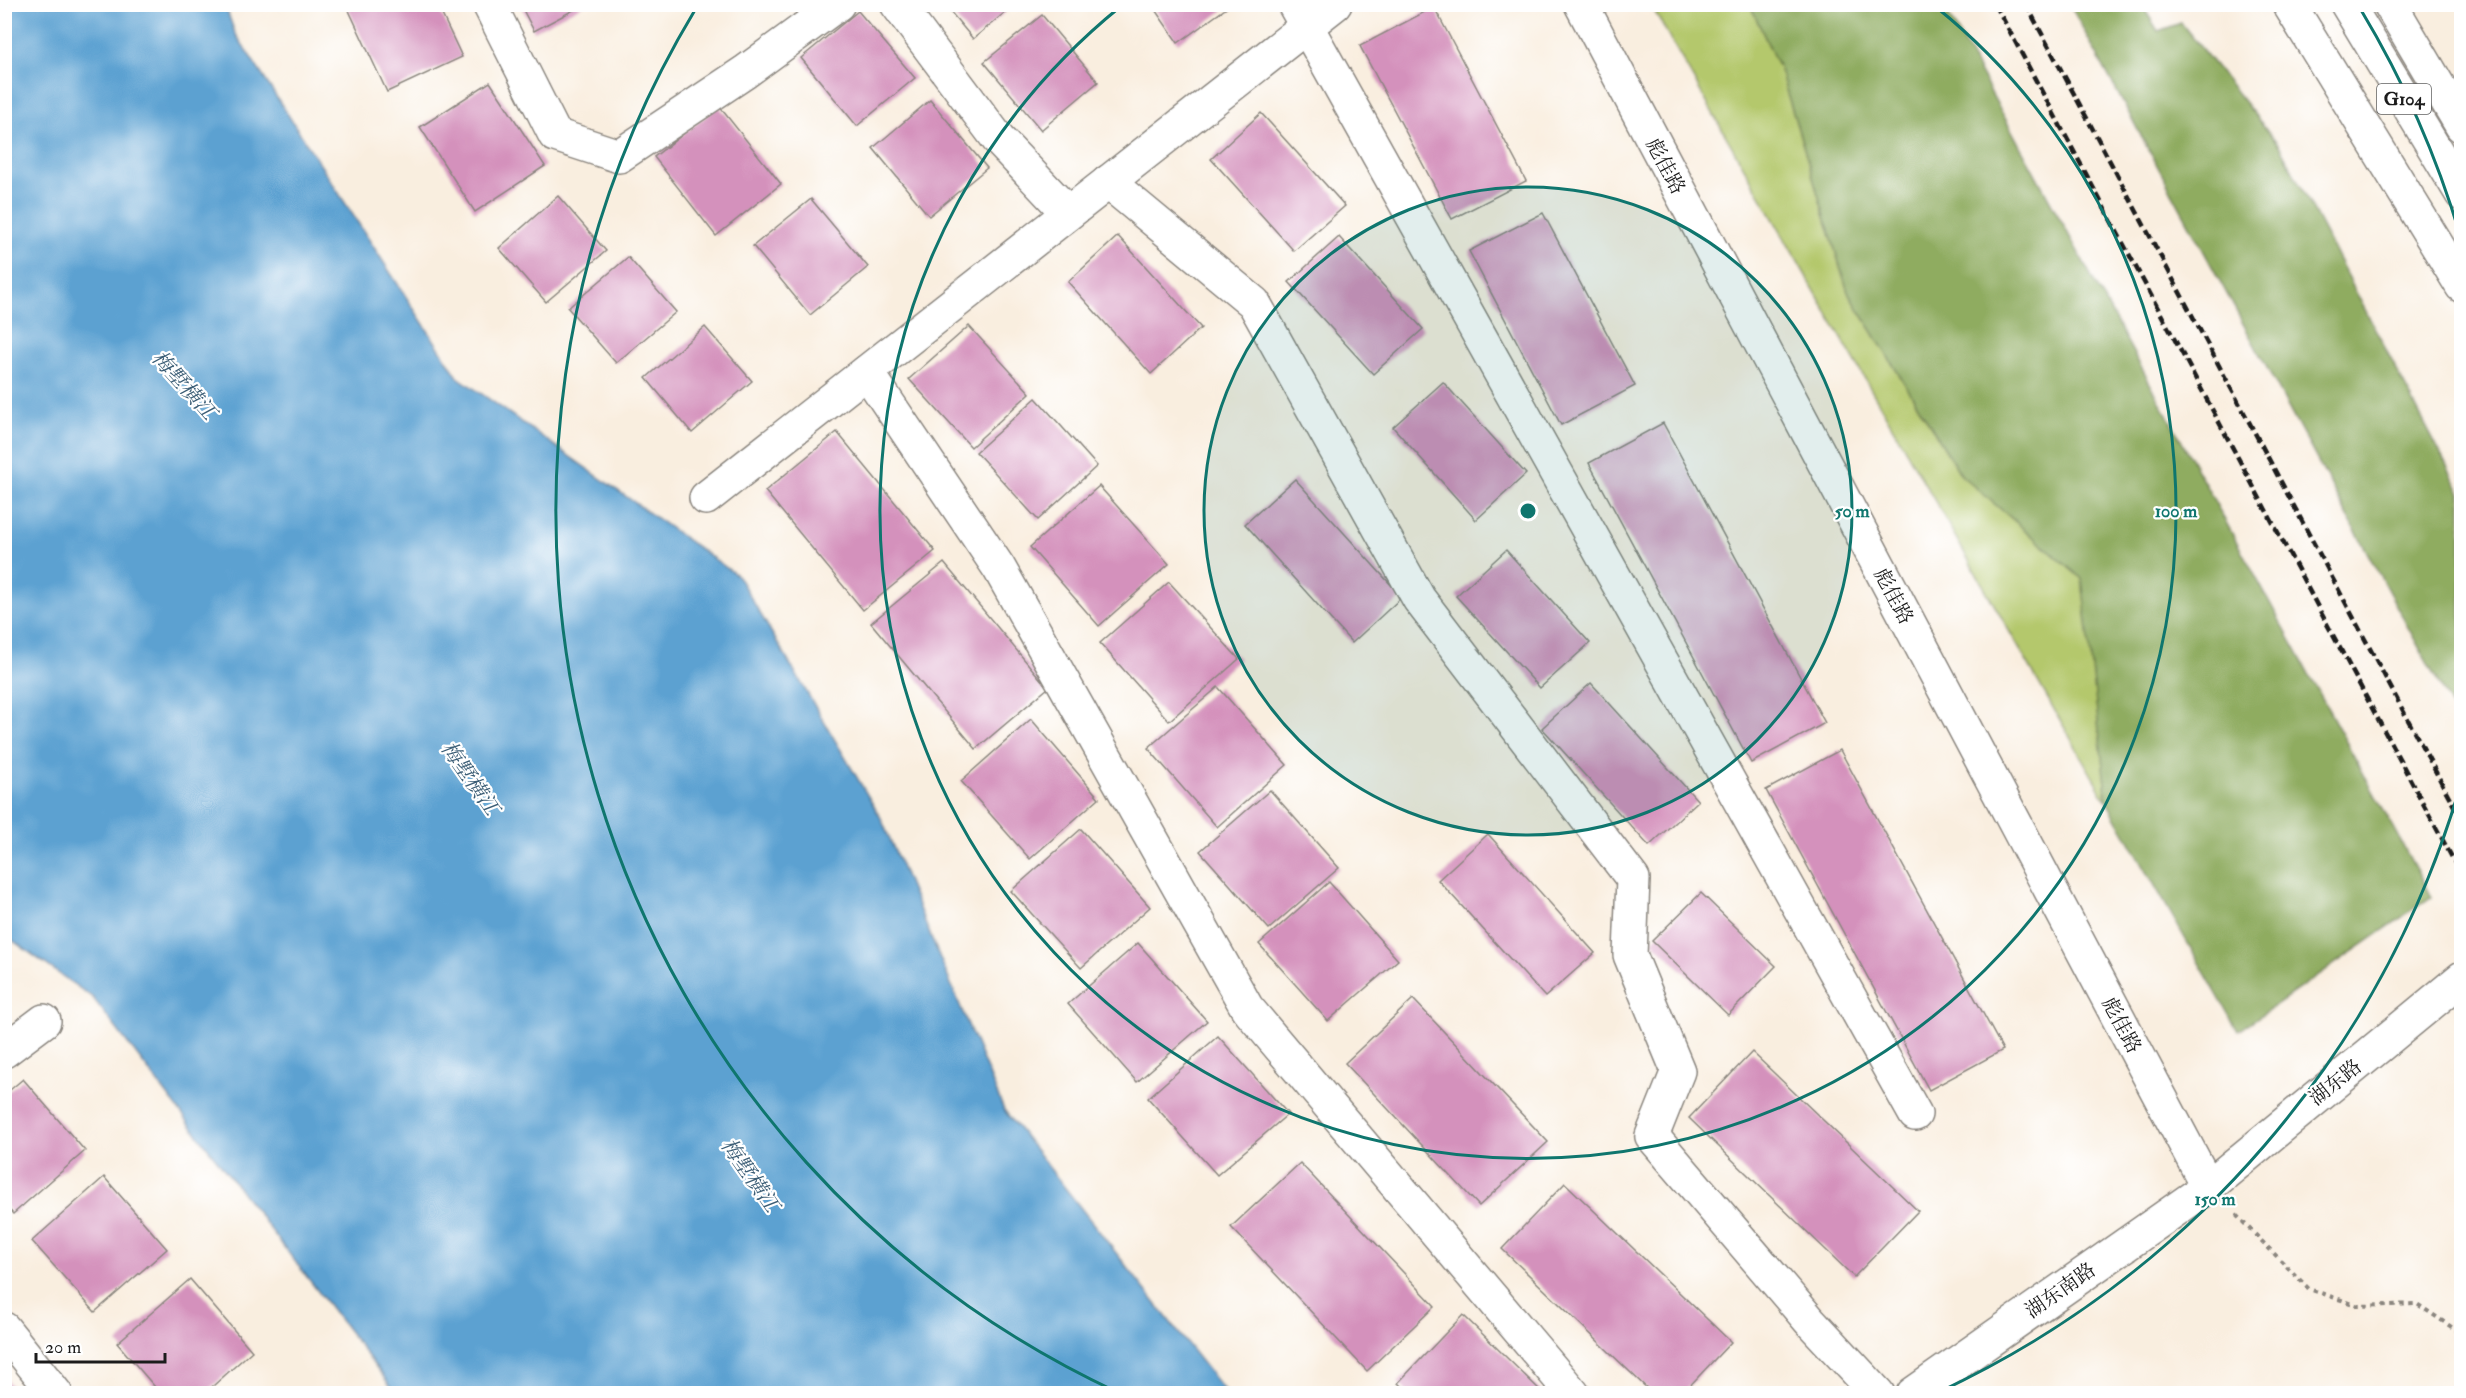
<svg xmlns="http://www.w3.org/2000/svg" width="2466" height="1398" font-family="'IM FELL Double Pica','Noto Serif SC',serif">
	<rect width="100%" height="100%" fill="#fff"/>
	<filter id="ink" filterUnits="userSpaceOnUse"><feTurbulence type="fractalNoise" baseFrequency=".0167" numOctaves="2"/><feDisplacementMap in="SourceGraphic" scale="12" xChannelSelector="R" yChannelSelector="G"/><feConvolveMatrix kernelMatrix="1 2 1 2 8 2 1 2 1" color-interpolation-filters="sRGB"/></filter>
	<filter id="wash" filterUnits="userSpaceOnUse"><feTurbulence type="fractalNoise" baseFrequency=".008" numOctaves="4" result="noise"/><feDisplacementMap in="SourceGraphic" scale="24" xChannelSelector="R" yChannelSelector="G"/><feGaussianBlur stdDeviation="1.35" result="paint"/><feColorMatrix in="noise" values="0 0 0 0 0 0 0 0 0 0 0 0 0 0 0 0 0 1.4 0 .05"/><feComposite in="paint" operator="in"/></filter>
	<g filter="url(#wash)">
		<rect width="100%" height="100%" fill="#f9eedf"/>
		<polygon fill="#b4c86c" stroke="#687244" stroke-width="1.5" points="1651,5 1750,5 1780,70 1848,292 1961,475 2083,579 2107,802"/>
		<g fill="#8fac60" stroke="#56643e" stroke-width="1.5">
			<polygon points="1750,5 1943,5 2431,897 2238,1031 2107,802 2082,579 1961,475 1848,292 1780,70"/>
			<polygon points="2070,5 2142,5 2158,31 2181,23 2279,145 2461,493 2461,725"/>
		</g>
		<polygon fill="#5ba1d1" stroke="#3c5e76" stroke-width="1.5" points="5,4 225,5 235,33 458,377 738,576 881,818 1004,1110 1226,1393 396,1393 93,998 5,935"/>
		<g id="blocks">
			<g fill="#d491bc">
				<polygon points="346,4 437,4 462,57 387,92"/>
				<polygon points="520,4 585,4 534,31"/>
				<polygon points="944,4 1015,4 973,39"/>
				<polygon points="1151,4 1232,4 1178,43"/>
				<polygon points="1434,7 1526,181 1452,219 1360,46"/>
				<polygon points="858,11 915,78 857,126 801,58"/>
				<polygon points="1042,15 1098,82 1041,130 984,62"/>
				<polygon points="490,82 545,166 475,212 420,127"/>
				<polygon points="930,100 987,168 929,216 873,148"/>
				<polygon points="719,106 781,184 716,236 654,157"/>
				<polygon points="1261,113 1345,206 1294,251 1211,159"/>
				<polygon points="558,196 606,251 546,302 499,248"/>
				<polygon points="811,199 868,267 810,315 753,246"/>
				<polygon points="1543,213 1635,386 1561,425 1469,251"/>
				<polygon points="1118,236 1201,328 1151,374 1068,282"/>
				<polygon points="1339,237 1423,329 1373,374 1289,282"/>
				<polygon points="628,257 676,312 616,363 568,308"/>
				<polygon points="969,326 1030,393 971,447 909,379"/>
				<polygon points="705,327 752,381 692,433 646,378"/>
				<polygon points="1443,382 1526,474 1476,520 1393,427"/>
				<polygon points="1036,398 1097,466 1038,520 976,452"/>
				<polygon points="1663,423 1825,723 1751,763 1589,463"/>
				<polygon points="837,432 935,551 863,610 765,491"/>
				<polygon points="1295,479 1402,597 1352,643 1245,524"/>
				<polygon points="1099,486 1169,564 1099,626 1030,547"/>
				<polygon points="1506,550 1590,643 1540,688 1456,596"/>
				<polygon points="944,563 1048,688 976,749 871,623"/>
				<polygon points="1169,582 1239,659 1169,721 1100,643"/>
				<polygon points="1591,683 1698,801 1649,846 1542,728"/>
				<polygon points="1218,687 1287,765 1217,827 1148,748"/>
				<polygon points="1031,719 1099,798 1030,859 961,781"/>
				<polygon points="1840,750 2003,1050 1929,1090 1766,790"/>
				<polygon points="1270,790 1339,868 1269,929 1200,851"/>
				<polygon points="1081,829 1150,907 1081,968 1011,891"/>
				<polygon points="1488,834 1595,953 1545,997 1438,880"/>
				<polygon points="1329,882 1398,960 1328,1021 1259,944"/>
				<polygon points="1701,893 1776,966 1728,1015 1652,941"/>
				<polygon points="1138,943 1207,1021 1137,1082 1068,1004"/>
				<polygon points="1413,999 1548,1142 1479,1206 1345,1063"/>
				<polygon points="1218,1036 1288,1114 1217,1175 1148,1098"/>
				<polygon points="1752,1052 1918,1211 1854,1277 1689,1118"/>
				<polygon points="23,1079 85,1151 13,1214 4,1204 4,1095"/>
				<polygon points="1300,1163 1435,1306 1367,1371 1231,1227"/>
				<polygon points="104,1177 167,1249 95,1312 32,1241"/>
				<polygon points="1565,1183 1731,1342 1682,1394 1653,1394 1502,1249"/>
				<polygon points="190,1279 252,1351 204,1394 161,1394 117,1343"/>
				<polygon points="1463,1315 1544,1394 1409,1394 1398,1383"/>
				<polygon points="4,1377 18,1394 4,1394"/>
			</g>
		</g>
	</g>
	<g filter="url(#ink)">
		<use href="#blocks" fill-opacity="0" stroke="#8a857e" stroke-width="1.5"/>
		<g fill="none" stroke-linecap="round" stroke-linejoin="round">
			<defs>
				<g id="minor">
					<polyline points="489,4 555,135 619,156 745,72 838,4"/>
					<polyline points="897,4 998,139 1068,213"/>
					<polyline points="1294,4 1915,1114"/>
					<polyline points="1581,4 2208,1187"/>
					<polyline points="1108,182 1254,303 1419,599 1633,879 1630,955 1678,1071 1652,1136 1810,1321 1878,1394"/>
					<polyline points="867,372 999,568 1247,1008 1573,1394"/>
					<polyline points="706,498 1335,4"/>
					<polyline points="4,1051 44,1021"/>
					<polyline points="4,1329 56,1394"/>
					<polyline points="1913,1394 2208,1187 2462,978"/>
				</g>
				<polyline id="major" points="2347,4 2462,194"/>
				<g id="highway">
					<polyline points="2289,4 2462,286"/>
					<polyline points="2390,4 2462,126"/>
				</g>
			</defs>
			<use href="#minor" stroke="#8a857e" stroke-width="36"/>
			<use href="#major" stroke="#8a857e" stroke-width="36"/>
			<use href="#highway" stroke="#8a857e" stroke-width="36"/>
			<polyline stroke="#8a857e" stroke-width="4" stroke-dasharray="4.5 4.5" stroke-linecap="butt" points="2236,1215 2309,1289 2359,1306 2417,1304 2462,1334"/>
			<use href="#minor" stroke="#fff" stroke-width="33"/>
			<use href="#major" stroke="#fff" stroke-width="33"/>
			<use href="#highway" stroke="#fff" stroke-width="33"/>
			<g stroke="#1c1c1c" stroke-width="4.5" stroke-dasharray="9 4.5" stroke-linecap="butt">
				<polyline points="1995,4 2462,876"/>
				<polyline points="2026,4 2462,821"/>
			</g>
		</g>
	</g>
	<circle cx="1528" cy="511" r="324" fill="#0f766e" fill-opacity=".12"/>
	<g fill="none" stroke="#0f766e" stroke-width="3">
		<circle cx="1528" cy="511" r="324"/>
		<path d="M1936 7A648 648 0 1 1 1120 7"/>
		<path d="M2460 787A972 972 0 0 1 1939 1392M1117 1392A972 972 0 0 1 695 10M2361 10A972 972 0 0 1 2460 235"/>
	</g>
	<g text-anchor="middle" stroke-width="4.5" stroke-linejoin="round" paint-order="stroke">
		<rect fill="#fff" stroke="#606060" stroke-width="1.5" x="2377" y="84" width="54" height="30" rx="4.5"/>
		<g font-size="18" font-weight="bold" fill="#1c1c1c">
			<text x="2404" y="105">G104</text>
		</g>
		<g font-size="20" fill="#1c1c1c" stroke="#fff">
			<text transform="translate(1666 166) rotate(62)" y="7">彪佳路</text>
			<text transform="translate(1894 596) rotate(62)" y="7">彪佳路</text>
			<text transform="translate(2122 1025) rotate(62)" y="7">彪佳路</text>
			<text transform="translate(2335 1082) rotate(-39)" y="7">湖东路</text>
			<text transform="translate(2060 1290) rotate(-35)" y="7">湖东南路</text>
		</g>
		<g font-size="21" font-style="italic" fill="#3c5e76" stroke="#fff">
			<text transform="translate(184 385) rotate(48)" y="7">梅墅横江</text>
			<text transform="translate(470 778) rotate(55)" y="7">梅墅横江</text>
			<text transform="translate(750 1175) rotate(55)" y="7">梅墅横江</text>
		</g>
	</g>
	<circle cx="1528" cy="511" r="9" fill="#0f766e" stroke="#fff" stroke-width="3"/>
	<g font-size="18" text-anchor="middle" font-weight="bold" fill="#0f766e" stroke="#fff" stroke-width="4.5" stroke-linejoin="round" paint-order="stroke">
		<text x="1852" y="517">50 m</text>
		<text x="2176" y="517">100 m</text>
		<text x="2215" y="1205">150 m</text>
	</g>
	<rect width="2466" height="1398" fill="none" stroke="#fff" stroke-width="24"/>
	<path d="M36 1353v9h129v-9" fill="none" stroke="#1c1c1c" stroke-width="3"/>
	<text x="45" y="1353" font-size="18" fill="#1c1c1c" stroke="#ffffff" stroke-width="4.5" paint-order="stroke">20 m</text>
</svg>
